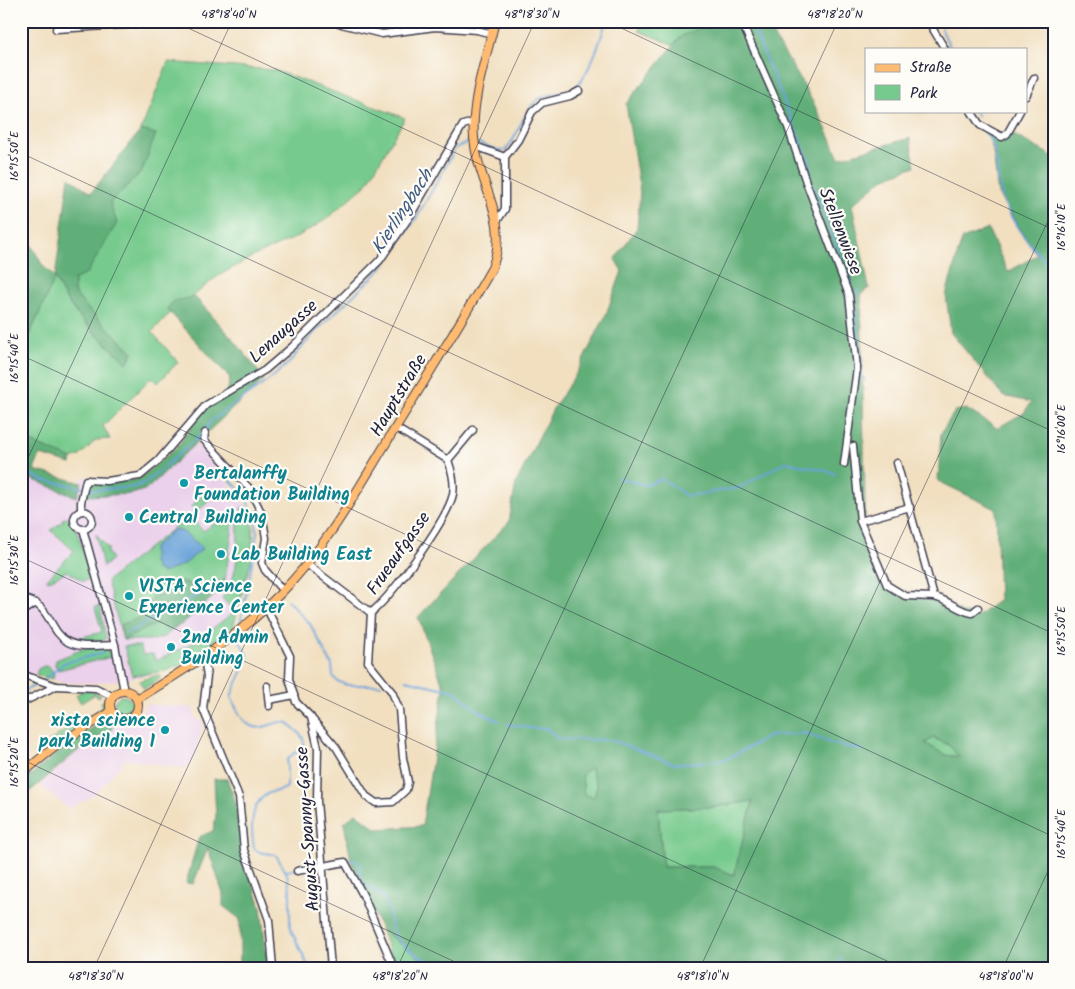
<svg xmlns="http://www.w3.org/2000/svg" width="1075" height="989" font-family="Kalam,sans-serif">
	<rect width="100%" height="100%" fill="#fdfcf7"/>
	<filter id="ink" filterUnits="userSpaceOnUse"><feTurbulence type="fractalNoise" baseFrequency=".02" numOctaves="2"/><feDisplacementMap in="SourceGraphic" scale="10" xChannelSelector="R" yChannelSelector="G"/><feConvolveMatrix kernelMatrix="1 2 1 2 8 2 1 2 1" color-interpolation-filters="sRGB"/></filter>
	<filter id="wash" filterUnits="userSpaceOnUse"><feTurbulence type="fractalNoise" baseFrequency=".0096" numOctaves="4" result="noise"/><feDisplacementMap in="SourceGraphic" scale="20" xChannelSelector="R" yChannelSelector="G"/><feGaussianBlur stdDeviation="1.12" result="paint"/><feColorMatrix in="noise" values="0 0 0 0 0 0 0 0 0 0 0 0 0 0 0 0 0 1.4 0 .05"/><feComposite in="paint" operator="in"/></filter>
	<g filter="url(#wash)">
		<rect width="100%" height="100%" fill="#f1dfc0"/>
		<g fill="#ebd1eb">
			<polygon points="198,445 246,506 253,527 250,564 233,628 188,662 166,671 134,678 95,683 69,683 21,672 21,614 26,611 24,597 21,596 21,475 77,497 82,483 81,478 84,477 115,485 139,481 164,462"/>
			<polygon points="146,704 193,708 195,718 203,722 196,753 192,763 184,768 126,759 94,795 69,809 40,785 87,743 112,730 112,724 124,726 136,721 142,714"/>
		</g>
		<g fill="#77ca8d" stroke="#4c7664">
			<path d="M643,21h64c-8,13 -22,10 -33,24l-35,-14z"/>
			<path d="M168,62l106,8 131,48 -39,67 -41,35 -28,17 -43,19 -36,20 -52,41 -14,15 26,30 -20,21 -6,-6 -49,49 7,13 -14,1 -16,16 -8,3 -51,-21v-84l34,-77c13,36 45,61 72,86l6,-11 -48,-46 -11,-14v-12l36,-77 32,-32 13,-37 -14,-4z"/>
			<polygon points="212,490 214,493 206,504 196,512 191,506 206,491"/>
			<path d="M246,506l7,21v11l-3,26 -17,64 -45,34 -22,9 -34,5 -8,-30h16l3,9 10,-1 3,7 39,-19 39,-30 -12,-14c19,-23 15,-54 16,-82l3,-1v-7z"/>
			<polygon points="230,513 234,518 224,587 164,637 153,640 123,640 107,581 190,515 203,531"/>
			<polygon points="69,517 71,523 77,532 92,579 83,581 67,571 48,581 47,579 74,551 51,530 63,521 62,519"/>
			<polygon points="96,534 109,550 107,552 112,559 103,567"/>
			<polygon points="100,606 106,638 103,641 76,640 74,634 78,638 102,632 95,607"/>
			<polygon points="85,648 107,648 111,657 58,670 55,665 56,660"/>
			<polygon points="44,666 49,666 54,674 53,679 36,675 38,669"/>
			<polygon points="157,675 161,677 144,689 139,681"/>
			<polygon points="83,690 92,691 101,695 98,698 95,694 81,703 76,695"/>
			<circle cx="123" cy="705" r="9"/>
			<polygon points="105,700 103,710 49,747 49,741 103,707 101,702"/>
			<polygon points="933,738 949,745 960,757 945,755 925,743"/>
			<polygon points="590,767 597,786 595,797 584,795 582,775"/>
			<polygon points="753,800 734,875 713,867 663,867 658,809 715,807"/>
			<polygon points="381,929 433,968 396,968"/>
		</g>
		<g fill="#61ae78" stroke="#42685a" fill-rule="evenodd">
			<path d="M707,21h56c30,43 56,88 76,137l71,-20 5,28 -32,13 -31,26 17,83 -8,6 5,259 24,35 18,8 32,5 22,12 15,4 22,-17 -3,-91 -58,-28 3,-48 14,-22 11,-2 31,19 27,-15 7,-11 -28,-6 -52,-63 -5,-38 16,-56 26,-10 20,43 29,-17 -39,-61 -5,-43 -6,-18c10,5 15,9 25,1l42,23v811h-621l-52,-39 -29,-64 -8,-42 12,-10 21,16 45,-3 22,-138 -26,-71 91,-95 7,-39 37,-74 23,-35 29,-57 17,-46 -7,-12 22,-31 3,-36 -14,-88 55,-68 22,-9zM934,738l15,7 10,12 -14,-2 -20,-12zM590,767l7,19 -3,11 -10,-2 -2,-20zM753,801l-19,74 -21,-8h-50l-5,-58 57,-2z"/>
			<path d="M141,130l15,4 -14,37 -32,32 7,20 -30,50 -13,7v12l11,14 48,46 -6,11c-27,-26 -57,-50 -72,-85l-34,76v-127l22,39 12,11 14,-100 22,16z"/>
			<polygon points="195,297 234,340 264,379 147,489 132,494 86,496 89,482 133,480 140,478 178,446 198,417 228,389 230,378 167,309 173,301"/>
			<polygon points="21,438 72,459 71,464 40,455 34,470 82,483 77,497 21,475"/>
			<polygon points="226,580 224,587 181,625 166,629 159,623 123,640 120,625 146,615 150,600 165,585 178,581 203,587"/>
			<polygon points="101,723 112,724 112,730 87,743 21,799 21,783 80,735"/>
			<polygon points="214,779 227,779 234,797 247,865 261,907 268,968 240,968 240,919 223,906 223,894 208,848 193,884 186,883 199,837 213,831 216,816"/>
		</g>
		<polygon fill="#69a3d9" stroke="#46628a" points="174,529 183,532 203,548 186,563 164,573 156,569 153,561 153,548"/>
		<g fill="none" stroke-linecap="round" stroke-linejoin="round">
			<g stroke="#69a3d9" stroke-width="2">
				<polyline points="747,21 754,30 810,163 811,178"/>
				<polyline points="936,21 937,23"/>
				<polyline points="941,28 951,49"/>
				<polyline points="975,111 978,117"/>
				<path d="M984,131c15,17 12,40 17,62 8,28 31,57 53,76"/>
				<path d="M478,143l21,8 7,-1c13,-15 16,-36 30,-49 10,-8 23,-6 33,-10 18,-8 32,-51 37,-70"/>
				<polyline points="812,184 852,284"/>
				<polyline points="858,290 854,303 862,365"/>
				<polyline points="861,372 865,380"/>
				<polyline points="21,469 42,480 94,490 134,487 146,482 200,436 212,420 269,380 289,363 314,333 380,270 417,217 456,148 471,141"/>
				<polyline points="618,478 646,485 662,479 687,496 739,488 785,462 824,470 835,474"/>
				<polyline points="287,600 310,624 332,665 333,676 337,681 347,685 381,685"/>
				<polyline points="239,628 249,581"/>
				<path d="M239,632l1,10 8,13c-3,15 -12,27 -17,42 4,9 10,24 20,29 14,6 26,-8 37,-3 3,2 6,6 9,8 7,6 8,11 6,20l-9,2 -7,7v27c-6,5 -11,3 -18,6 -20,10 -18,38 -15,55l5,4 17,3 11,19 3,15v35l2,8 17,36"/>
				<polyline points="127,633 183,602 223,584 249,581 257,532 254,513 241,491 227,477 218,461 200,441 200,436"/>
				<polyline points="45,679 64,663 103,653"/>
				<polyline points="406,680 454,691 479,711 499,721"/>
				<polyline points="21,693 41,682"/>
				<polyline points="507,724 531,728 548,729 558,739 611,740 675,764 725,760 770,736 805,733 833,744 863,750"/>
				<path d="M345,859l12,1 3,5c-4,25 16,20 25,35 6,9 4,16 6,26 4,19 34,34 50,42"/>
				<polyline points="325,862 340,860"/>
				<polyline points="286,871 296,869"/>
				<polyline points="835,968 842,957"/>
			</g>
		</g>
	</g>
	<g filter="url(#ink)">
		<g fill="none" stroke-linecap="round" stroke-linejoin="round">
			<defs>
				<g id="minor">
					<polyline points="329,21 382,34 435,27 477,30 492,34"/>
					<polyline points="741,21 788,127 806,182 849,295 857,368 844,464"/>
					<polyline points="928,21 945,49"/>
					<polyline points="56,29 191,21"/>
					<polyline points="1026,96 1034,78"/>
					<polyline points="971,111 980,125 1002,137 1007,134 1020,111"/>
					<polyline points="475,146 505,157"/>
					<polyline points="497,221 505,209 505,157 518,140 532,112 542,103 570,96 579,91"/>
					<polyline points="396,428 448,460 473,430"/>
					<polyline points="205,433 204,440 249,488 262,514 266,538 262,563 265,570 283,591"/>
					<polyline points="853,446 860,521 910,507"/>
					<path d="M897,463l37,134c15,3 24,14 38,16l6,-5"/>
					<polyline points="81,511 81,502 86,480 107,481 140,476 158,461 206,405 265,370 292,347 380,260 410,216 463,125 474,122"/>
					<circle cx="83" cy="520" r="9"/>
					<polyline points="860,521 887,585 905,596 934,597"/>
					<polyline points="83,529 115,645 124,691"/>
					<path d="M308,565l63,48 2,-2c20,-17 75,-92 80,-117 2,-11 -1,-23 -5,-34"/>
					<path d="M21,599c30,3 27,32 47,43 13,7 33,3 47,3"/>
					<polyline points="266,607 290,656 289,679 296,702 311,717 318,748 317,801 331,968"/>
					<polyline points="21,612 36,603"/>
					<polyline points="204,658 207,676 203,709 239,797 244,850 269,920 273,968"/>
					<polyline points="21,674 56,686 96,688 112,696"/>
					<polyline points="267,686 269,706"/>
					<polyline points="269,700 294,695"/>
					<polyline points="21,703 56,686"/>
					<polyline points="312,719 336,747 366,796 376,803 393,802 406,790 408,782 403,758 399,709 392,692 368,662 371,613"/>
					<polyline points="297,871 345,862 363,895 394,968"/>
				</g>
				<g id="major">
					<circle cx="124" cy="705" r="14"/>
					<path d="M137,699c51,-31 101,-62 143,-105 45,-45 75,-100 108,-154 35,-57 71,-114 104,-172 19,-49 -14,-82 -18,-130 -3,-39 12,-79 21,-117"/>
					<polyline points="21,774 60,743 111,712"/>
				</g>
			</defs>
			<use href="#minor" stroke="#413e4f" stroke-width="9"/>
			<use href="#major" stroke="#413e4f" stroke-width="10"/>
			<use href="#minor" stroke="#fff" stroke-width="6"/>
			<use href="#major" stroke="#ffbb71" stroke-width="8"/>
		</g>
	</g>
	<path fill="none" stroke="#22223b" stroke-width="1" stroke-opacity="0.45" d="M173,21l881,411M606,21l448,209M1040,21l14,7M21,153l1033,481M21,355l1033,482M21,473l211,-452M21,557l881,411M21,759l447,209M21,962l13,6M94,968l441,-947M397,968l441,-947M700,968l354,-760M1003,968l51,-110"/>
	<g fill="#0f9aa8" stroke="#fdfcf7" stroke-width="2">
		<circle cx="184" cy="483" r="5"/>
		<circle cx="129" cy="517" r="5"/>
		<circle cx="221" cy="554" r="5"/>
		<circle cx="129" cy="596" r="5"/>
		<circle cx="171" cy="647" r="5"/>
		<circle cx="165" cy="730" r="5"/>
	</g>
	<g text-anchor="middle" stroke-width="4.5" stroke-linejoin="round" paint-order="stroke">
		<g font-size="18" fill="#22223b" stroke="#fdfcf7">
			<text transform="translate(841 231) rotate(69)" y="6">Stellenwiese</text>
			<text transform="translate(283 331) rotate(-42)" y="6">Lenaugasse</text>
			<text transform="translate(398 395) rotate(-59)" y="6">Hauptstraße</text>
			<text transform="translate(398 553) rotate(-55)" y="6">Frueaufgasse</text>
			<text transform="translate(307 829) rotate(-94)" y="6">August-Spanny-Gasse</text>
		</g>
		<g font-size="18" font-weight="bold" fill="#0d838f" stroke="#fdfcf7" text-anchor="start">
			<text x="194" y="479">Bertalanffy<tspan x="194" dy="21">Foundation Building</tspan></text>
			<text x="139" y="523">Central Building</text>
			<text x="231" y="560">Lab Building East</text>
			<text x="139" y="592">VISTA Science<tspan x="139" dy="21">Experience Center</tspan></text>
			<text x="181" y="643">2nd Admin<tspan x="181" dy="21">Building</tspan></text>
			<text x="155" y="726" text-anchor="end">xista science<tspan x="155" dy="21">park Building 1</tspan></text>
		</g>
		<g font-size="19" font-style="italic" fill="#425c82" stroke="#fdfcf7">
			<text transform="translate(401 211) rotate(-57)" y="7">Kierlingbach</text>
		</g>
	</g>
	<rect width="1075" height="989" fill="none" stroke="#fdfcf7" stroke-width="55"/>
	<rect x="865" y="48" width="162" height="65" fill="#fdfcf7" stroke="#a5a5ac"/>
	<rect x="875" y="64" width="25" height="8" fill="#ffbb71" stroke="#a5a5ac"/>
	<text x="910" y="72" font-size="15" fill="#22223b">Straße</text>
	<rect x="875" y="85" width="25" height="15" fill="#77ca8d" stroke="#a5a5ac"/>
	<text x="910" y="98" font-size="15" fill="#22223b">Park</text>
	<rect x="28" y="28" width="1020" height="934" fill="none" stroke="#22223b" stroke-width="2"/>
	<g font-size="12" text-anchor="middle" fill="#22223b">
		<text x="229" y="18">48°18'40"N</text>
		<text x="532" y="18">48°18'30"N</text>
		<text x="835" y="18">48°18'20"N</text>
		<text transform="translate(14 156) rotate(-90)" y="4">16°15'50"E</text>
		<text transform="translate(1061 227) rotate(-90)" y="4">16°16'10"E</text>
		<text transform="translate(14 358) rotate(-90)" y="4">16°15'40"E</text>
		<text transform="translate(1061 429) rotate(-90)" y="4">16°16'00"E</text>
		<text transform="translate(14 560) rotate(-90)" y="4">16°15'30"E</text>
		<text transform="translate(1061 631) rotate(-90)" y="4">16°15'50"E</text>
		<text transform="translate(14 762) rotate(-90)" y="4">16°15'20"E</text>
		<text transform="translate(1061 834) rotate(-90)" y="4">16°15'40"E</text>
		<text x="96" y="980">48°18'30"N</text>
		<text x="400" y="980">48°18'20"N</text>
		<text x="703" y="980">48°18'10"N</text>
		<text x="1006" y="980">48°18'00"N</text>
	</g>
</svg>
